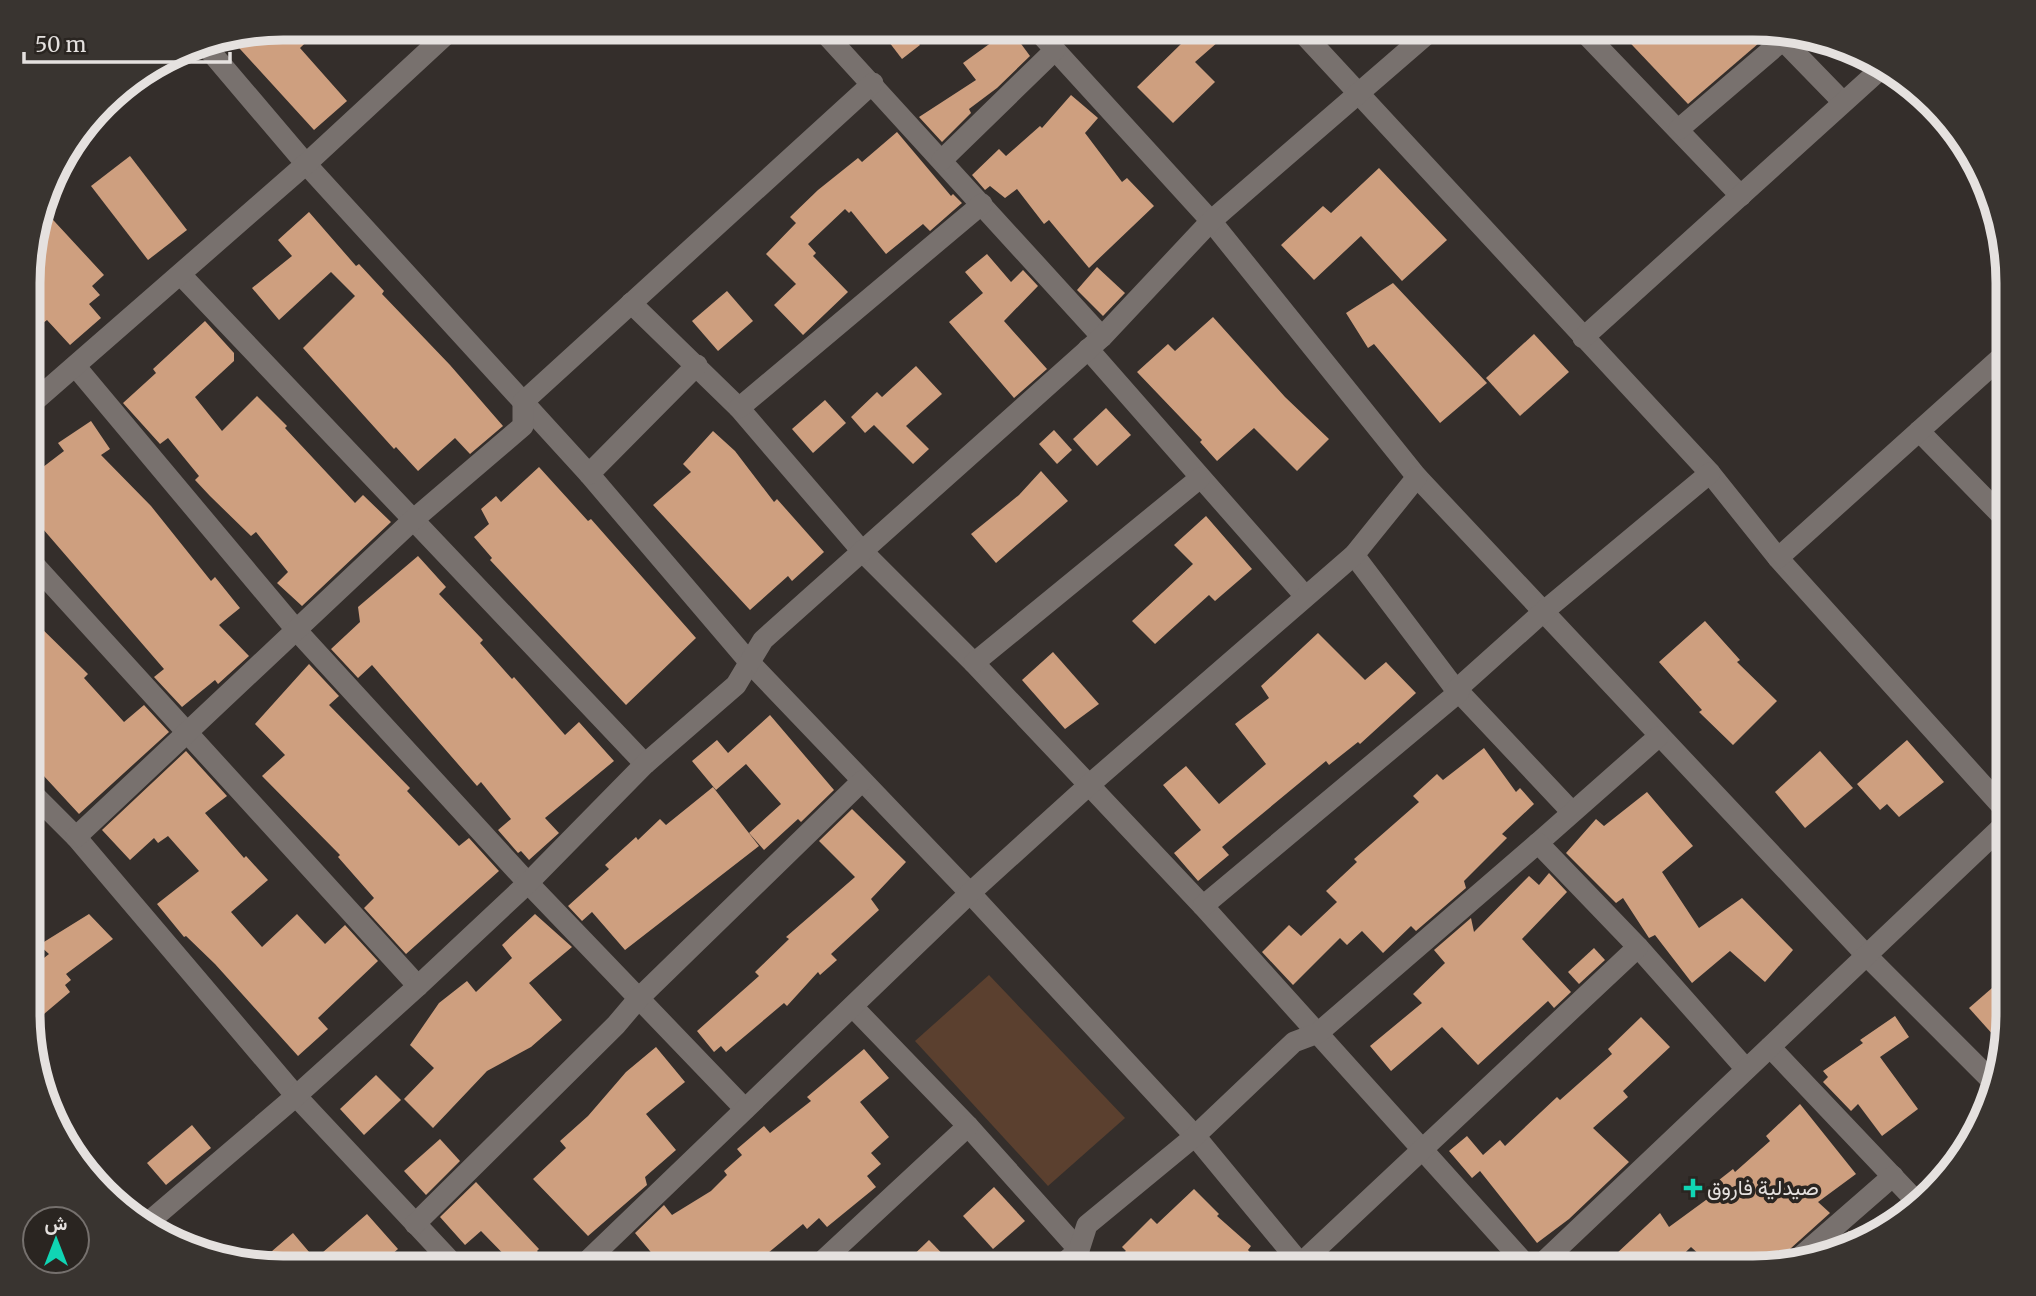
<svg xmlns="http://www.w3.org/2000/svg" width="2036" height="1296" font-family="Merriweather,Vazirmatn,serif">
	<rect width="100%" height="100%" fill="#342e2b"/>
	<polygon fill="#5b402f" points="989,975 1125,1118 1048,1186 915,1041"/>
	<g fill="#ce9f7f">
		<polygon points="283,28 321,28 300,48 347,101 314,130 230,38"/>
		<polygon points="907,28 920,45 902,59 889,42"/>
		<polygon points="1169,28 1234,28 1195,62 1215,82 1173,123 1137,87 1182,43"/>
		<polygon points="1616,28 1746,28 1759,43 1688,104"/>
		<polygon points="1010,29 1030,56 997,88 969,109 971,113 942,142 919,117 976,80 963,63"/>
		<polygon points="1071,95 1098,118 1085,133 1122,182 1127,178 1154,206 1089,268 1049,220 1044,224 1017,189 1005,198 990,186 985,190 972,175 999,149 1006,156 1040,126 1042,128"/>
		<polygon points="897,132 951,196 953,194 962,203 930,231 923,224 886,254 851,211 849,213 845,209 808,244 816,253 813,256 848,292 803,335 774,305 796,284 766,254 796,223 790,217 818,190 858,158 862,162"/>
		<polygon points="130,156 187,230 148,260 91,186"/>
		<polygon points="1379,168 1447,240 1402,281 1361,236 1314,280 1281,245 1323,206 1331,213"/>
		<polygon points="43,209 104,275 92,286 100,295 89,304 101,318 70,345 47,320 30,333 30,250"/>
		<polygon points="309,212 356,266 359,264 384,291 382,294 450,365 503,426 470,454 455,438 418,471 396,447 394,449 303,348 355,296 331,272 279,320 252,288 292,256 278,240"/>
		<polygon points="987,254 1011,282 1023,270 1038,286 1004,321 1047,369 1014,398 949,322 983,293 965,272"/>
		<polygon points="1097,267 1125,293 1103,316 1077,290"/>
		<polygon points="1393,283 1487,383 1440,423 1374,344 1368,348 1346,313"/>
		<polygon points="727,291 753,321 718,351 692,321"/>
		<polygon points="1213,317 1285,397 1329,439 1297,471 1254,428 1217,461 1200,442 1202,440 1137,372 1168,344 1175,351"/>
		<polygon points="205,321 234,353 234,361 195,397 222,431 257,396 287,426 285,428 355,503 363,495 391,522 302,606 277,583 288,572 256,532 251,536 210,496 195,480 199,476 168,438 160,444 123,403 156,373 153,369"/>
		<polygon points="1534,334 1569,372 1520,416 1486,378"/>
		<polygon points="916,366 942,394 906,426 929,449 913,464 874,425 865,433 851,417 877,392 882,397"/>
		<polygon points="825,400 846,423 813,453 792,429"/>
		<polygon points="1106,408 1131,435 1097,466 1073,439"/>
		<polygon points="91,421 110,449 101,455 151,506 211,581 215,577 240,608 219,625 249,656 218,684 215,680 182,707 154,677 164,669 30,514 30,477 64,451 58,443"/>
		<polygon points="1054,430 1072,450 1057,464 1039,444"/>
		<polygon points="713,431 735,451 774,502 777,499 824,552 792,581 788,576 750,610 653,505 691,472 683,464"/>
		<polygon points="539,467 588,521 591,519 696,638 626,705 490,560 492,558 474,537 489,524 481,509 496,496 501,502"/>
		<polygon points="1041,471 1068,501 996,563 971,534 1019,495"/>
		<polygon points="1206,516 1252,569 1215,601 1209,595 1155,644 1132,621 1193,564 1174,545"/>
		<polygon points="418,556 446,587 439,594 483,640 480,643 512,679 514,677 565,735 579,722 614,761 545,818 559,833 529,860 521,851 518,853 498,830 511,819 481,782 477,786 372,665 358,678 331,649 360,622 358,607"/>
		<polygon points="30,617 88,674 84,678 124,722 144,705 169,732 79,814 30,761"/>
		<polygon points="1705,621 1740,660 1737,662 1777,701 1733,745 1699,712 1702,710 1659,662"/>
		<polygon points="1318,633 1365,680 1386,662 1416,693 1360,744 1358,742 1329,765 1326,761 1222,847 1229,855 1198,881 1174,853 1201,830 1163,785 1186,766 1219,804 1266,764 1235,724 1269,698 1261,686"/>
		<polygon points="1053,652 1099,704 1065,729 1022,680"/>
		<polygon points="309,664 339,696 329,705 410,788 407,791 459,846 469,838 499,871 406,954 364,908 374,898 338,857 340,855 262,776 285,755 255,724"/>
		<polygon points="770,715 834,790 801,822 798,819 764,850 749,833 781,804 746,764 716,790 692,761 717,740 728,753"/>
		<polygon points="1907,740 1944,782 1899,817 1887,804 1880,810 1857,784"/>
		<polygon points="1484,748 1516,792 1520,788 1534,804 1502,834 1507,838 1464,881 1466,888 1416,931 1411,926 1383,953 1362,931 1347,945 1340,938 1293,985 1262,952 1289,925 1301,936 1337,902 1326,891 1357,862 1354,859 1419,802 1413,796 1437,774 1443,780"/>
		<polygon points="186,751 227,796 205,813 244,858 246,856 268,880 231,912 262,947 297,914 325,944 345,925 378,961 318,1018 328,1029 298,1056 215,964 186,936 184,937 157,904 199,871 168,836 158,843 154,838 130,860 102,830"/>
		<polygon points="1820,751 1853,788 1805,828 1775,792"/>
		<polygon points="713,787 759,846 625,950 592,912 582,921 568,906 609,869 605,865 636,837 638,840 660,819 666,825"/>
		<polygon points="1647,792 1693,846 1662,872 1699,928 1742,898 1793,950 1765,982 1730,951 1692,983 1655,935 1649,938 1623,898 1616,903 1566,853 1596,819 1604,826"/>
		<polygon points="852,809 906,862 871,899 879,910 831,954 837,960 820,975 818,972 787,1006 784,1003 726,1052 721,1046 714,1052 697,1031 759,976 755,972 789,939 786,937 855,877 819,841"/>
		<polygon points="1549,873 1567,892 1522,939 1571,992 1554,1008 1548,1001 1478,1065 1442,1027 1391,1071 1370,1046 1422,1003 1413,994 1445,963 1434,950 1471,918 1474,932 1529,876 1539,885"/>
		<polygon points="89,914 113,939 66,974 71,980 65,985 70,992 44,1014 40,1008 30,1016 30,969 49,954 39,945"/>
		<polygon points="535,914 572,947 529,983 562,1020 531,1047 487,1071 433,1128 404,1099 434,1068 410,1045 439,1003 467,981 476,992 512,958 502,945"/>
		<polygon points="1594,948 1605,960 1579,984 1568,972"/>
		<polygon points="2007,975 2007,1029 2004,1047 1969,1008"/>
		<polygon points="1895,1016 1909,1037 1880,1057 1918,1109 1882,1136 1858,1104 1851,1111 1823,1082 1828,1077 1823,1071 1863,1043 1860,1040"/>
		<polygon points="1641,1017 1670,1047 1623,1091 1628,1097 1593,1128 1629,1162 1569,1219 1537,1243 1480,1171 1472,1178 1449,1151 1467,1136 1483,1155 1500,1140 1505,1146 1557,1097 1560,1100 1612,1054 1608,1049"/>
		<polygon points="656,1047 685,1082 646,1114 676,1150 645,1177 647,1185 588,1236 533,1179 566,1148 560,1141 588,1116 626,1072"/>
		<polygon points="864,1049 889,1078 860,1102 889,1137 871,1153 881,1164 867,1176 876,1187 827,1227 819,1218 807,1229 803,1224 750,1268 664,1268 635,1233 664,1205 672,1215 711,1191 727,1175 724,1171 742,1155 737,1149 764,1126 770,1133 811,1101 807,1097"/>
		<polygon points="376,1075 401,1100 364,1135 340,1109"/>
		<polygon points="1800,1104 1856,1174 1818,1202 1830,1213 1790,1249 1787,1262 1769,1267 1713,1267 1691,1247 1669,1268 1601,1268 1660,1213 1669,1227 1710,1197 1705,1191 1733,1169 1735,1172 1770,1141 1766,1136"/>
		<polygon points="192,1125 211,1148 166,1185 147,1163"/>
		<polygon points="440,1139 460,1161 426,1195 404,1171"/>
		<polygon points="476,1182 539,1249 537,1251 551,1268 517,1268 481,1231 465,1245 440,1217"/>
		<polygon points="994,1187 1025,1221 993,1249 963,1216"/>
		<polygon points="1194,1189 1219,1214 1217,1216 1251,1246 1248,1250 1263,1268 1106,1268 1126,1251 1122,1247 1151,1218 1157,1224"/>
		<polygon points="367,1214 398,1249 376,1268 283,1268 257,1264 293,1233 315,1259"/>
		<polygon points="1849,1231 1859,1240 1829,1249"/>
		<polygon points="929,1240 956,1268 900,1268"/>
	</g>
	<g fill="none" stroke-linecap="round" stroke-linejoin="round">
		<g stroke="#78716e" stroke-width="21">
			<polyline points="820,28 1102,337"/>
			<polyline points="1035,28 1211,221 1417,477 1867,956 1996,1085"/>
			<polyline points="1298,28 1710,473 1778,558 2007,812"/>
			<polyline points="1580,28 1741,196"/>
			<polyline points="1775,32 1842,101"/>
			<polyline points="204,44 306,164 589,474 751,664 970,893 1195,1136 1304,1268"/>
			<polyline points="1679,129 1783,40"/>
			<polyline points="942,160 1055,50"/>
			<polyline points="181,275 645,764"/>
			<polyline points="631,303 739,408 861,550 974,663 1203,906 1529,1268"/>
			<polyline points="1583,338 1884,66"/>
			<polyline points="1088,349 1305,596"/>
			<polyline points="76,367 298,632 528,883 745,1109"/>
			<polyline points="30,405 306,164 453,28"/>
			<polyline points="739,408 982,204"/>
			<polyline points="1919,431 2007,521"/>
			<polyline points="589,474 697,365"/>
			<polyline points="1354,555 1456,690"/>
			<polyline points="1778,558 2007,352"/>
			<polyline points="30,560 418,986"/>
			<polyline points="974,663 1200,478"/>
			<polyline points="1459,692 1571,811"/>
			<polyline points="30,791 76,837 296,1096 457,1268"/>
			<polyline points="76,837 413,520 523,426 523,402 873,83"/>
			<polyline points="1538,843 1658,737"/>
			<polyline points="1203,906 1459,692 1456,690 1543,612 1710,473"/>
			<polyline points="853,1007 968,1126 1079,1250"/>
			<polyline points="1770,1047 1916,1201"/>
			<polyline points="415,1224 616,1025 638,999 862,781"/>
			<polyline points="1799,1258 1893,1176"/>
			<polyline points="580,1268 970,893 1089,785 1354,555 1417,477"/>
			<polyline points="815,1268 968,1126"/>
			<polyline points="1058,1268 1079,1250 1087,1225 1195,1136 1294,1042 1318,1033 1538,843 1638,947 1746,1069"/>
			<polyline points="1296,1268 1638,947"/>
			<polyline points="1537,1268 2007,822"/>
		</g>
		<polyline stroke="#78716e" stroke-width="21" points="144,1226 296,1096 418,986 528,883 645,764 736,685 763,640 1102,337 1211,221 1434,28"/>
	</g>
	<path fill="#10d5b4" stroke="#2a2521" stroke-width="2.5" d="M1689.5 1177.5h7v7h7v7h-7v7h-7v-7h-7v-7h7z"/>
	<g text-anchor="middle" stroke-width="7" stroke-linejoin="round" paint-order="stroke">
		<g font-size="21" fill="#e5e1df" stroke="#2a2521" text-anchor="start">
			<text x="1707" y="1195">صيدلية فاروق</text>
		</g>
	</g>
	<path d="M0 0H2036V1296H0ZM283 40H1753A243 243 0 0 1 1996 283V1013A243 243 0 0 1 1753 1256H283A243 243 0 0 1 40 1013V283A243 243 0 0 1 283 40Z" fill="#393430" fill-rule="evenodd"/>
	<path fill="none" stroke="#e5e1df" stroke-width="9" d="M283 40H1753A243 243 0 0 1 1996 283V1013A243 243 0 0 1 1753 1256H283A243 243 0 0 1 40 1013V283A243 243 0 0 1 283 40Z"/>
	<g transform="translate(56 1240)"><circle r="33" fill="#2a2521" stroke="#75706d" stroke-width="2"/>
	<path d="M0-5L12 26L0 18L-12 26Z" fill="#10d5b4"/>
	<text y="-10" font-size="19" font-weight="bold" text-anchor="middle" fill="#e5e1df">ش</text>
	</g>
	<path d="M24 52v10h206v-10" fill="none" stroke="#e5e1df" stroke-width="3.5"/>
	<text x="35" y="52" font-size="21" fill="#e5e1df" stroke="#2a2521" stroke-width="5" paint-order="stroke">50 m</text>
</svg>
